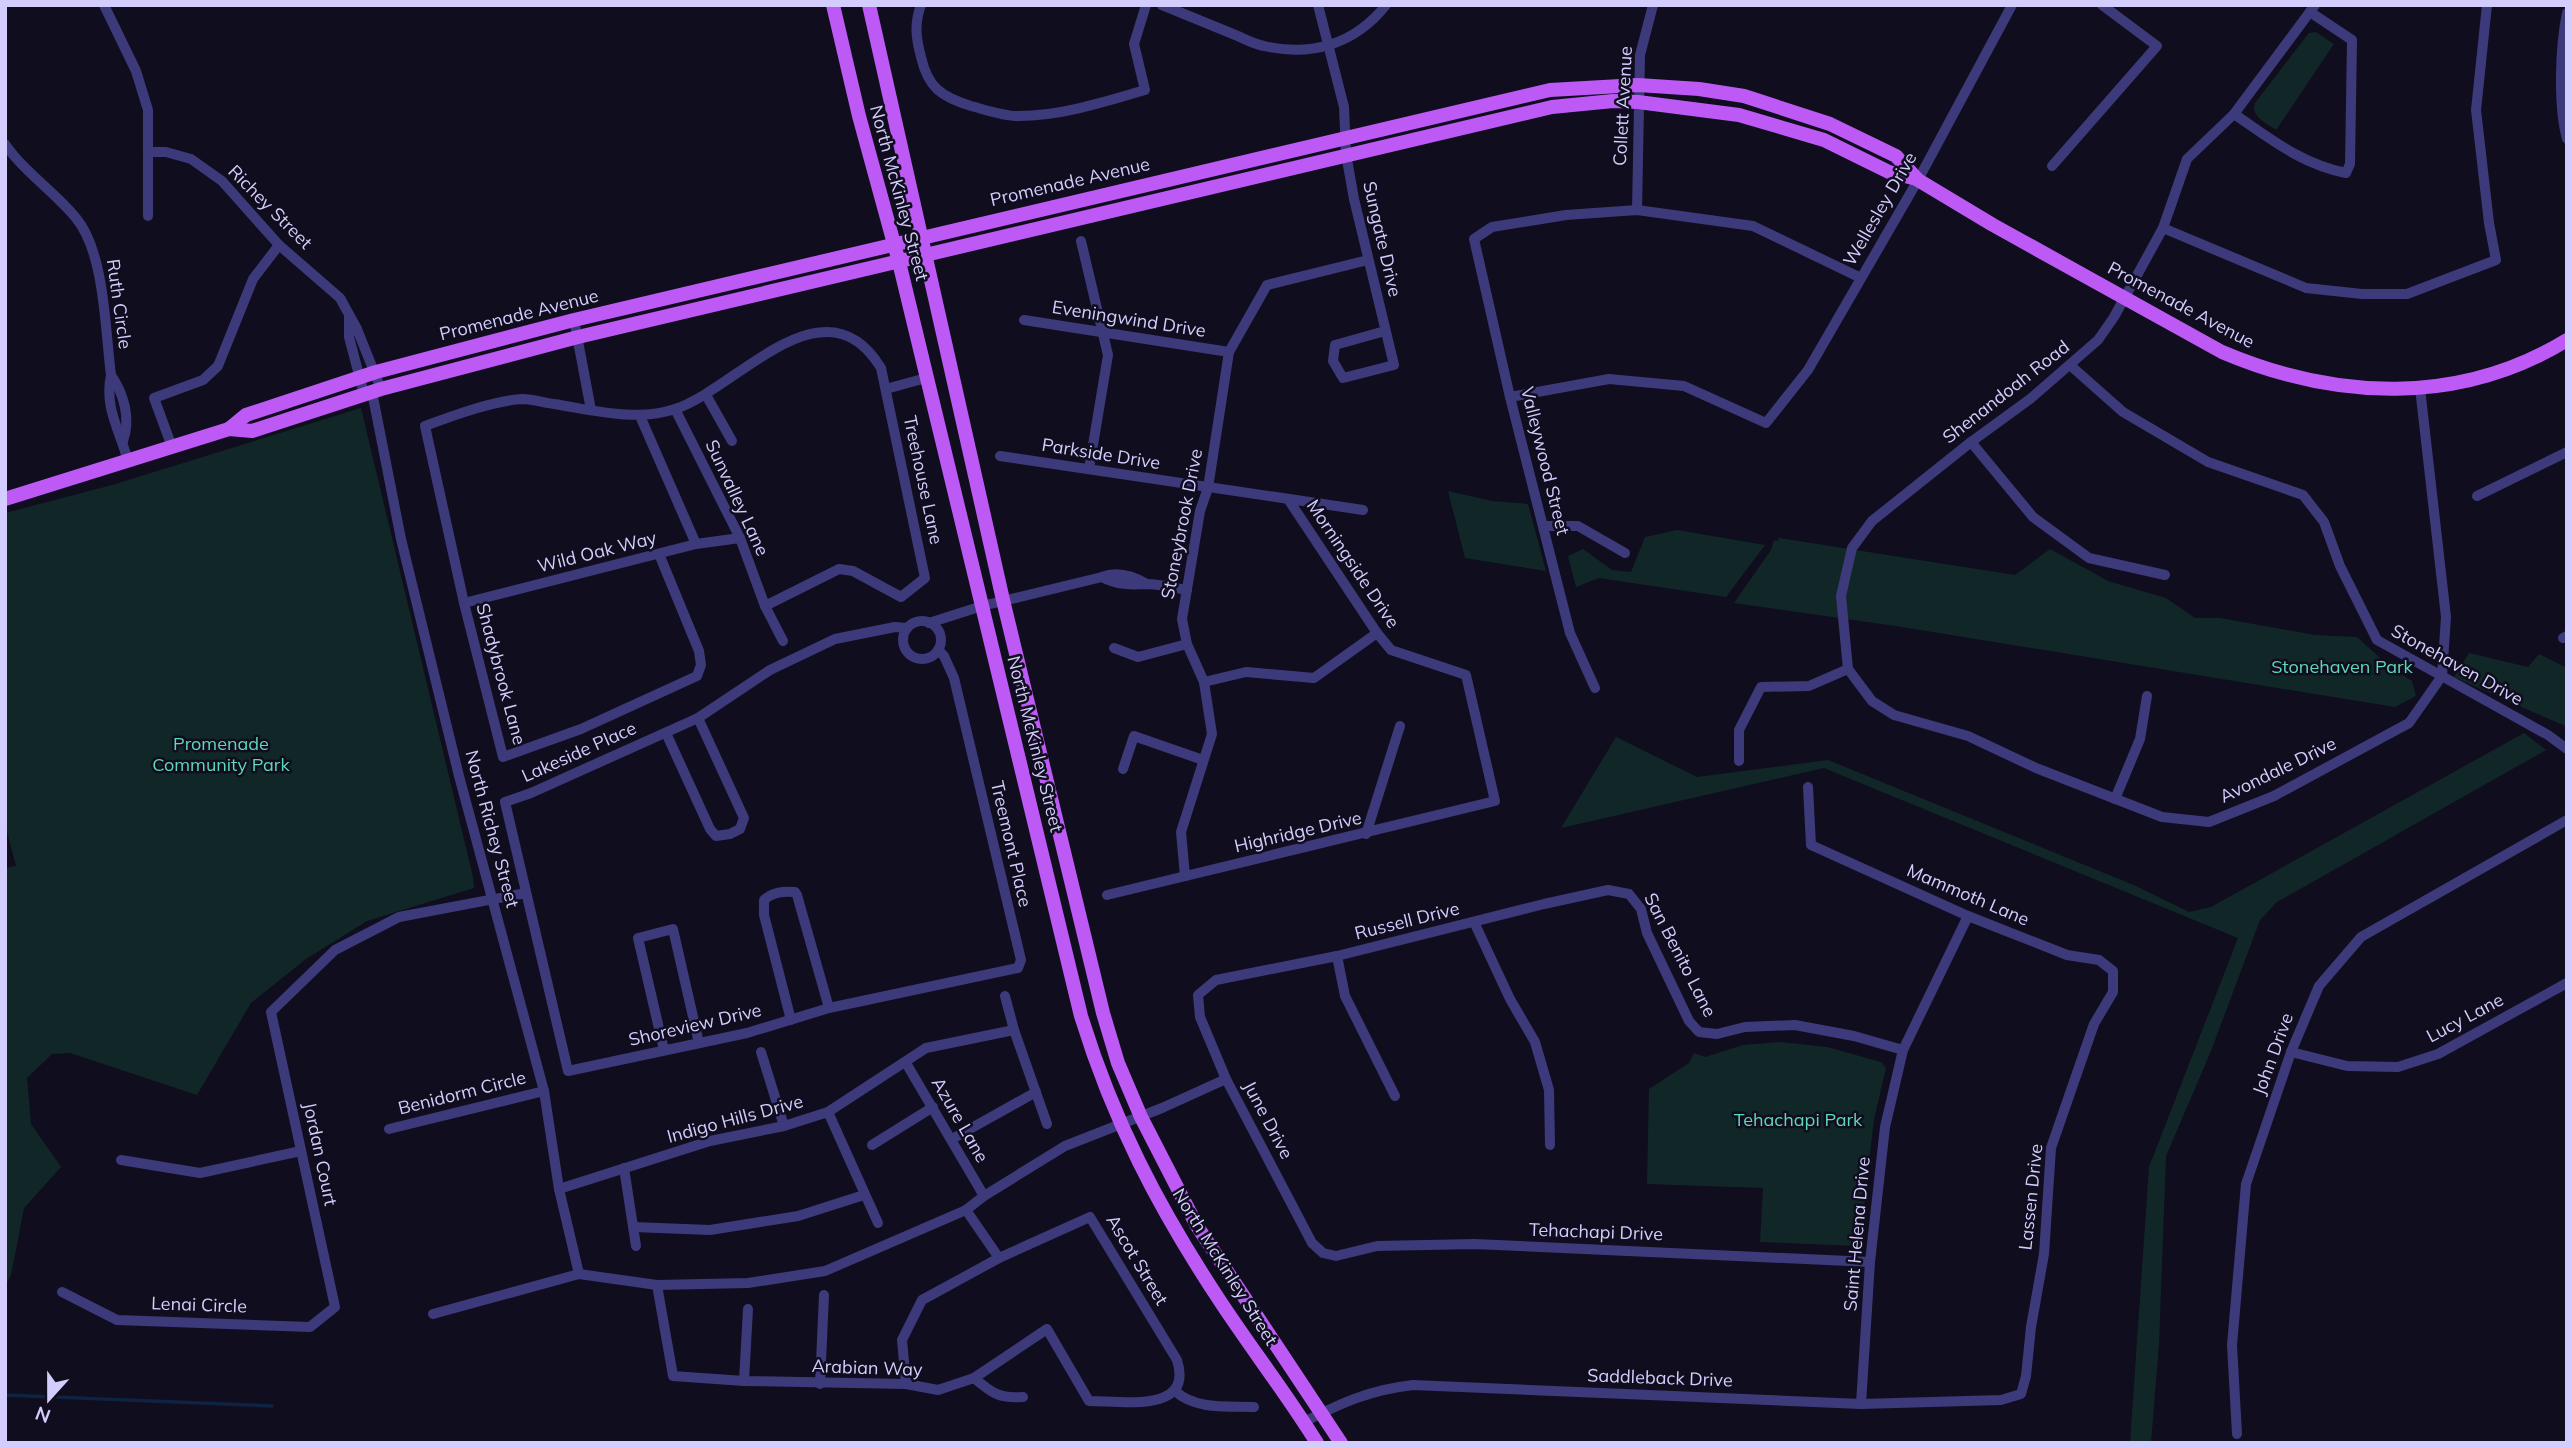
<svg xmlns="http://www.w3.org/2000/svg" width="2572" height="1448" font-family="Mulish,sans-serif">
	<rect width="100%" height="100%" fill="#100d1e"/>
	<g fill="#112727">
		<path d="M2316,32l18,12 -58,86c-10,-7 -26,-14 -21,-27l50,-65 4,-5z"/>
		<polygon points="361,408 473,877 474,888 367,921 306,959 251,1003 197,1095 70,1053 52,1054 27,1078 31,1124 61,1167 24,1208 11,1275 5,1286 5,868 16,866 5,824 5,513 112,485"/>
		<polygon points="1448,491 1492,501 1528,504 1546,571 1465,558"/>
		<polygon points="1677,530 1765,545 1726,597 1599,578 1576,587 1568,556 1583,549 1612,570 1631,572 1645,537"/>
		<polygon points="1779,538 2015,575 2050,549 2108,581 2166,598 2195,618 2220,618 2315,635 2357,637 2389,666 2412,681 2416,696 2395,707 1896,626 1734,603 1771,550 1774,540 1777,541"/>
		<polygon points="2469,653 2528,667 2539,654 2567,668 2567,727 2454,677"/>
		<polygon points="2524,733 2546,750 2277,902 2260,920 2211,1051 2166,1156 2159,1344 2151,1443 2130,1443 2149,1167 2238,938 1824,768 1561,828 1616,737 1697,777 1828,760 2136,886 2189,912 2211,907"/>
		<polygon points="1781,1042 1827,1047 1881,1062 1886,1068 1874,1119 1860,1240 1855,1246 1760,1242 1763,1188 1647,1184 1649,1089 1689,1063 1694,1053 1705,1057 1743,1045"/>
	</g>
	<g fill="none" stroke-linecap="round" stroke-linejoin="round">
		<polyline stroke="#0e2241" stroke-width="3.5" points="5,1395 272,1406"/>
		<g stroke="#3d3a7b" stroke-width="10">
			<polyline points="104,5 136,71 148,110 148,216"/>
			<path d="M921,5c-7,19 -5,33 0,52 7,31 21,40 50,49 15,4 32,10 47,10 42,0 87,-14 127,-26l-11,-46 12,-39"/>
			<path d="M1162,5c24,10 47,19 71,29 10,4 20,10 31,12 48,11 91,-2 122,-41"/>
			<polyline points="1318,5 1344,107 1346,154 1354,199 1394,365 1343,378 1333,361 1335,345 1385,331"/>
			<path d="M2567,13c-7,33 -9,93 0,126"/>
			<path d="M2234,114c37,25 67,50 112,59l4,-9 2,-124 -42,-28"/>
			<path d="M5,144c19,28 50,48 71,74 29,35 29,112 35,157 -7,33 9,56 17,86"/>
			<polyline points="148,152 166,152 191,159 222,181 279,245 340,298 357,329 381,389"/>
			<polyline points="2052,166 2157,46 2102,5"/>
			<polyline points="1637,210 1640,55 1653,5"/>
			<polyline points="2163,228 2306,288 2362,294 2407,294 2496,260 2489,223 2476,110 2487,5"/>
			<polyline points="1081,241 1108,355 1089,469"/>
			<polyline points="349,317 349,337 364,394"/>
			<polyline points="574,320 591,410"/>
			<polyline points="1024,320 1229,352"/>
			<polyline points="2071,366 2123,412 2208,462 2303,495 2324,522 2340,566 2377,640 2548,735 2567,749"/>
			<path d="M111,375c13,19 20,44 12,66"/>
			<polyline points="886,389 926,378"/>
			<polyline points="372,392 401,539 459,776 544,1091 559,1189 579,1274"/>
			<polyline points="706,395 732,441"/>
			<polyline points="1510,397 1609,379 1684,386 1766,423 1808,370 1918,180 2012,5"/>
			<polyline points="675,409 740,538 765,606 783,641"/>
			<polyline points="640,416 696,544"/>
			<polyline points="1971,442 2033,517 2089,558 2165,575"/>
			<polyline points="172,447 154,398 203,380 218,366 253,279 279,245"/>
			<polyline points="1000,456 1363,510"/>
			<polyline points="2477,496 2567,452"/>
			<polyline points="1543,526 1578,526 1625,553"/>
			<path d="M659,554l40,97 2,14 -4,11 -116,53 -78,28 -39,-154 -39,-177c27,-10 70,-26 98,-27 10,0 21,4 31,5 39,6 83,18 121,5 62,-20 149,-134 206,-41l44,210 -24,19 -48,-26 -14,-2 -74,37"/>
			<path d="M1102,577c15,8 29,8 45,7 13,0 27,4 40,6"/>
			<polyline points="464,603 696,544 740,538"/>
			<circle cx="922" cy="640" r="19"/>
			<path d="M929,623l53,-17 120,-29c15,-6 31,-1 45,7"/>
			<polyline points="907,628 895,627 835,639 770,670 698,718 531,793 505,802 568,1071 747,1033 829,1008 1018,968 1021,960 954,678 944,656 938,650"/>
			<polyline points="2563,638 2567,636"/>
			<polyline points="1114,648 1138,657 1187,644"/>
			<polyline points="1848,669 1872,701 1894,715 1968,736 2036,768 2162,817 2209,822 2274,796 2409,723 2442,676 2446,617 2420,388"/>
			<polyline points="1848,669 1841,596 1852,548 1872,521 1971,442 2030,399 2098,340 2114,317 2163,228 2187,159 2234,114 2315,5"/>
			<polyline points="1204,682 1246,672 1314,678 1377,633"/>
			<polyline points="1595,688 1570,633 1510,397 1474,239 1492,227 1566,215 1637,210 1753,226 1861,278"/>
			<polyline points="666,733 710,829 716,836 730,834 740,829 744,818 698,718"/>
			<polyline points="1739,761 1739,730 1761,687 1809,686 1848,669"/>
			<polyline points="1123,769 1134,736 1203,760"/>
			<polyline points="2115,799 2140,739 2147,696"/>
			<polyline points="1366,834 1400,726"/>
			<polyline points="1185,876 1181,832 1212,734 1204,682 1187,644 1182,619 1200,511 1208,488 1229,352 1267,285 1368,260"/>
			<polyline points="1107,895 1495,801 1466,675 1391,650 1377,633 1288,499"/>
			<polyline points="1474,922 1510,999 1535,1042 1549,1090 1550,1145"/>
			<polyline points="1337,956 1345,996 1395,1096"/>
			<polyline points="1005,996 1014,1030"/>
			<path d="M791,1020l-27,-105v-15c9,-8 19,-9 31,-8l2,3 32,113"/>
			<polyline points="664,1050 638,938 673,929 699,1043"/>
			<polyline points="761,1052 784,1126"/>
			<polyline points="2291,1052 2347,1066 2398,1067 2438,1054 2567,983"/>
			<polyline points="906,1063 984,1196"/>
			<polyline points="828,1112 878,1223"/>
			<polyline points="389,1129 544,1091"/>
			<polyline points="952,1139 1036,1092"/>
			<polyline points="872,1145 933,1107"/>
			<polyline points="121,1160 200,1173 301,1151"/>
			<polyline points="624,1168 636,1246"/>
			<polyline points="559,1189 710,1141 784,1126 828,1112 926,1048 1014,1030 1047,1124"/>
			<polyline points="966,1210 999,1258"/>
			<polyline points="633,1227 710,1230 798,1216 864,1195"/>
			<polyline points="1870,1262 1474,1244 1377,1246 1336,1256 1323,1253 1312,1243 1226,1079 1200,1017 1198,995 1216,980 1337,956 1544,904 1608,890 1629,894 1641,909 1647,933 1689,1021 1699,1032 1717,1034 1745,1027 1795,1025 1854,1036 1903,1050"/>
			<path d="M657,1285l16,91 71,5 162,3 32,6 36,-12 73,-49 42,72c32,0 105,13 88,-41l-87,-143 -91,41 -77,42 -20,40 4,44"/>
			<polyline points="62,1292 117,1320 310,1327 335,1307 271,1012 335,950 399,917 526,893"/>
			<polyline points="433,1314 579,1274 657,1285 748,1283 825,1271 966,1210 984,1196 1065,1146 1162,1108 1226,1079"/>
			<path d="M974,1378c18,15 25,21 49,19"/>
			<polyline points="744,1381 748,1309"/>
			<polyline points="820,1384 824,1295"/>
			<path d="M1175,1391c21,19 52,15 79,16"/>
			<polyline points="1861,1404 1870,1262 1885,1127 1903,1050 1968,916"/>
			<path d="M1304,1422c39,-20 66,-32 109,-37l448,19 140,-4 20,-6 5,-18 5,-49 13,-73 7,-106 43,-124 19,-32v-21l-14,-11 -32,-5 -99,-39 -157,-71 -3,-58"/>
			<polyline points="2237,1434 2232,1345 2246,1184 2291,1052 2319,986 2361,937 2567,820"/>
		</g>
		<g stroke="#bd5af6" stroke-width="14">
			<path d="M833,5l26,111 40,146 182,754c32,104 77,191 137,282 32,49 68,95 99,145"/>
			<polyline points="869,5 1003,600 1103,1013 1118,1063 1141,1117 1197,1226 1341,1443"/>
			<path d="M229,429l17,-14 130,-43 198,-52 976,-230 88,-5 61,4 45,7 86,28 66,32 22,24 75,45 229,127c113,48 237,54 345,-12"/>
			<polyline points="5,499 229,429 252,431 381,389 578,337 1552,107 1613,101 1638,102 1739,115 1824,140 1889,172 1917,179"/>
		</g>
	</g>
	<g text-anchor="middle" stroke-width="5" stroke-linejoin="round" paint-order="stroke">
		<g font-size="18" fill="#d2cdfc" stroke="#100d1e">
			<text transform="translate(1623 106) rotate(-87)" y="6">Collett Avenue</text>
			<text transform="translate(1070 182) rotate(-13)" y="6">Promenade Avenue</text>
			<text transform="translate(899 193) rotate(75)" y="6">North McKinley Street</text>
			<text transform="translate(270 207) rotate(45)" y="6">Richey Street</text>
			<text transform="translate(1880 209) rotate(-60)" y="6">Wellesley Drive</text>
			<text transform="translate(1382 239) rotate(77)" y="6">Sungate Drive</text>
			<text transform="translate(119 304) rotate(82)" y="6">Ruth Circle</text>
			<text transform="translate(2181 305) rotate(28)" y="6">Promenade Avenue</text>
			<text transform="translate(519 315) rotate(-14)" y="6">Promenade Avenue</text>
			<text transform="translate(1129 319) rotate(9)" y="6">Eveningwind Drive</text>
			<text transform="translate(2006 392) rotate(-38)" y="6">Shenandoah Road</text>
			<text transform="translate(1101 454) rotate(9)" y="6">Parkside Drive</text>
			<text transform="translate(1545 461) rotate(76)" y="6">Valleywood Street</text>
			<text transform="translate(923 480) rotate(78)" y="6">Treehouse Lane</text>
			<text transform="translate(737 498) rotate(65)" y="6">Sunvalley Lane</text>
			<text transform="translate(1182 524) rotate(-79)" y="6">Stoneybrook Drive</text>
			<text transform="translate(597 552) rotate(-14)" y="6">Wild Oak Way</text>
			<text transform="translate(1353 564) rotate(56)" y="6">Morningside Drive</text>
			<text transform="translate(2457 665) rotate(29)" y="6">Stonehaven Drive</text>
			<text transform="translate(501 674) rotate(75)" y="6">Shadybrook Lane</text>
			<text transform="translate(1035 744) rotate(76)" y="6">North McKinley Street</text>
			<text transform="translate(579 752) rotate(-24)" y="6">Lakeside Place</text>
			<text transform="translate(2278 770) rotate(-26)" y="6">Avondale Drive</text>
			<text transform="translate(492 829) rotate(75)" y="6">North Richey Street</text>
			<text transform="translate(1298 832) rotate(-13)" y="6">Highridge Drive</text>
			<text transform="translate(1011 844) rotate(77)" y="6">Treemont Place</text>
			<text transform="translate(1968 895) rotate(23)" y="6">Mammoth Lane</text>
			<text transform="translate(1407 921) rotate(-14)" y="6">Russell Drive</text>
			<text transform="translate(1680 955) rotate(63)" y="6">San Benito Lane</text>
			<text transform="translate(2465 1018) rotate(-28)" y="6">Lucy Lane</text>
			<text transform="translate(695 1025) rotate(-13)" y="6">Shoreview Drive</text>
			<text transform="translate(2273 1054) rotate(-70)" y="6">John Drive</text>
			<text transform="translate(462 1093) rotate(-14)" y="6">Benidorm Circle</text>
			<text transform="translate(735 1119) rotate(-15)" y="6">Indigo Hills Drive</text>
			<text transform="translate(960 1120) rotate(60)" y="6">Azure Lane</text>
			<text transform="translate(1268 1120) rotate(62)" y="6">June Drive</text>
			<text transform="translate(320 1154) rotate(78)" y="6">Jordan Court</text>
			<text transform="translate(2031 1197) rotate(-84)" y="6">Lassen Drive</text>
			<text transform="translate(1596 1232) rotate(2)" y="6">Tehachapi Drive</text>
			<text transform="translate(1857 1234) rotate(-85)" y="6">Saint Helena Drive</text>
			<text transform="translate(1137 1260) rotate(59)" y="6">Ascot Street</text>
			<text transform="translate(1225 1267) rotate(58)" y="6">North McKinley Street</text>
			<text transform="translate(199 1305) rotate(2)" y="6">Lenai Circle</text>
			<text transform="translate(867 1368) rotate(2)" y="6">Arabian Way</text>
			<text transform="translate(1660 1378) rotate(2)" y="6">Saddleback Drive</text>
		</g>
		<g font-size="18" fill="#5dd8ba" stroke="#100d1e">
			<text x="2342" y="673">Stonehaven Park</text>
			<text x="221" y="750">Promenade<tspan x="221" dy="21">Community Park</tspan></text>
			<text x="1798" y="1126">Tehachapi Park</text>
		</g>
	</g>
	<rect width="2572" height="1448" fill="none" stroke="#d2cdfc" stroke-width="14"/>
	<g transform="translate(49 1399) rotate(201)" stroke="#100d1e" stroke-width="5" paint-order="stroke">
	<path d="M0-5L12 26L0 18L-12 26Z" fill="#d2cdfc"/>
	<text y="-10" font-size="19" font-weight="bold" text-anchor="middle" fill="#d2cdfc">N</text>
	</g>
</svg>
